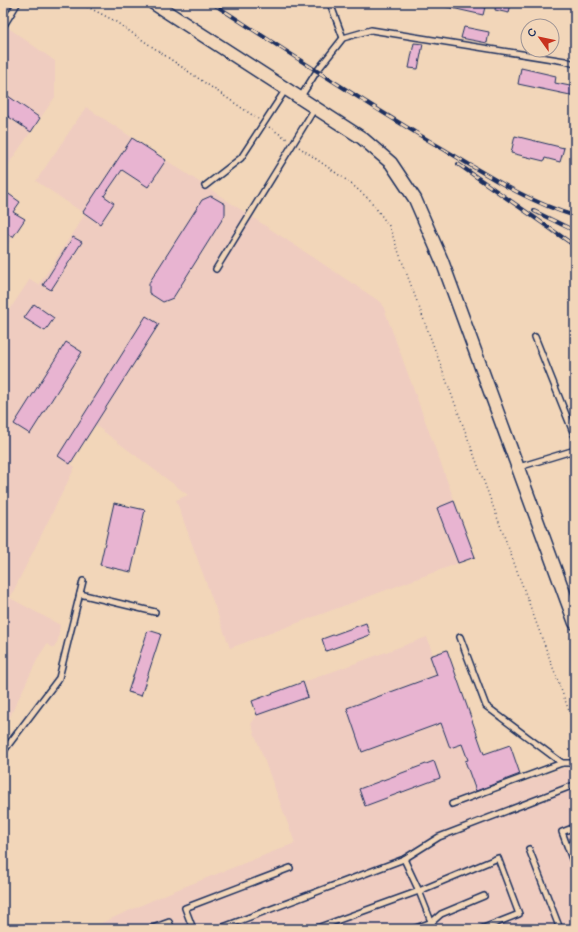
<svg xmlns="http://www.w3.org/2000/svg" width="578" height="932" font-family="'Balsamiq Sans',sans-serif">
	<rect width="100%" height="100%" fill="#f2d6b9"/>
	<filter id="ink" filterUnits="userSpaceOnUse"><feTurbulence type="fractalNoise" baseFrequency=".025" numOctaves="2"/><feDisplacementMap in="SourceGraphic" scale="8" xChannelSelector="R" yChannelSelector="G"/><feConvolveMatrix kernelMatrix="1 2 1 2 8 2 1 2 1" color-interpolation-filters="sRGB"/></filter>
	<g filter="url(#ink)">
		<g fill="#efccc0">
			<polygon points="3,24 55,61 55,97 3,172"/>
			<polygon points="86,107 382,303 475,557 230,648 176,500 188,495 95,425 71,464 75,467 10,598 60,625 58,640 54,648 47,644 39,656 3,731 3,306 10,309 30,279 39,285 85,214 36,181"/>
			<polygon points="3,190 20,202 13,212 25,219 3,252"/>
			<polygon points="427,637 433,655 447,650 484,754 510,745 520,774 476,790 479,799 563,768 573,768 575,771 575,929 88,929 171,892 295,843 251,724 257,715 252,701"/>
		</g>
		<g fill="#e8b4d1" stroke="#1b2f5e">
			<polygon points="443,3 466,3 485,7 483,15 443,6"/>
			<polygon points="496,3 511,3 509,13 495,10"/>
			<polygon points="464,27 489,32 487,43 461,38"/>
			<polygon points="414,43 423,44 418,69 409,68"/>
			<polygon points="521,68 556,76 555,83 575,87 575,96 518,84"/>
			<polygon points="8,96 40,118 31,132 3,113 3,102"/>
			<polygon points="515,136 564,148 560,162 545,158 544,161 511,153"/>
			<polygon points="132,138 166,160 148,187 122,170 104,196 114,203 100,224 83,212"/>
			<polygon points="3,190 20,202 13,212 25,219 13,237 3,231"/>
			<polygon points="211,196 225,204 225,215 173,298 163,302 149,293 149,283 202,200"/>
			<polygon points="73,237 82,242 51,290 43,285"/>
			<polygon points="34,304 54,318 45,331 24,318"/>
			<polygon points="146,316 159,324 70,464 58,456"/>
			<polygon points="66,342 82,352 30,434 14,424"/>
			<polygon points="454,501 475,557 458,563 437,508"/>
			<polygon points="114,503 145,510 131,572 100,565"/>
			<polygon points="366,623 370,635 326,651 322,639"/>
			<polygon points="148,630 161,634 141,696 128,692"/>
			<polygon points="447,650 484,754 510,745 520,774 476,791 465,761 468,760 462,744 450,748 441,723 362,752 347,708 437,675 430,656"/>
			<polygon points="303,682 308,697 257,715 252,701"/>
			<polygon points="434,761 440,778 365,806 359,789"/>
		</g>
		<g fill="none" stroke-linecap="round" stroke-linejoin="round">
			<defs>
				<g id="service">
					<polyline points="330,3 343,38"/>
					<polyline points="3,27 17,4 15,3"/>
					<polyline points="300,98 317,71 343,38 371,30 565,61 575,64"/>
					<polyline points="205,186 241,158 286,89"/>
					<polyline points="216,269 315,108"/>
					<polyline points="535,337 575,437"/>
					<polyline points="519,467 575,450"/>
					<polyline points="80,594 155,612"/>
					<polyline points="460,637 486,706 562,763"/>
					<polyline points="3,752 59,678 83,581"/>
					<polyline points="452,804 562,763 575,763"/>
					<polyline points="575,827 562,832 575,867"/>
					<polyline points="529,849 560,929"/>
					<polyline points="404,859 419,891 434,929"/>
					<polyline points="150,929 169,922 172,929"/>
					<polyline points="193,929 185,908 290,868"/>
					<polyline points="218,929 404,859 439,837 574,785"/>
					<polyline points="314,929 419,891 498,858 519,914 481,929"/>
					<polyline points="413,929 432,922 441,914 484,896"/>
				</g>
				<polyline id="tertiary" points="153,3 362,138 391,163 415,199 442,261 575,623"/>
			</defs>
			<use href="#service" stroke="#1b2f5e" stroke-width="8"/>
			<use href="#tertiary" stroke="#1b2f5e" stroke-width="15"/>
			<g stroke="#1b2f5e" stroke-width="1.5" stroke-dasharray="1 3" stroke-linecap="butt">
				<polyline points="80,3 113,20 258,119"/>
				<polyline points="269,127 287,139"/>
				<polyline points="299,147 349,182 370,200 389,226 575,727"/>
			</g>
			<use href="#service" stroke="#f2d6b9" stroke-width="5"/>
			<use href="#tertiary" stroke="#f2d6b9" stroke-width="12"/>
			<defs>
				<g id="rail">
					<path d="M212,3c77,50 154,101 233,147 42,25 83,52 130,66"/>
					<polyline points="458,164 575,246"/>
					<polyline points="534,211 575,231"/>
				</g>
			</defs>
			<use href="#rail" stroke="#1b2f5e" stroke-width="4"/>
			<use href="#rail" stroke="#f2d6b9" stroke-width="2.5" stroke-dasharray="8" stroke-linecap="butt"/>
		</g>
	</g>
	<rect width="578" height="932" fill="none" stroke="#f2d6b9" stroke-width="16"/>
	<rect x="8" y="8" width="562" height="916" fill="none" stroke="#1b2f5e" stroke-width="1.5" filter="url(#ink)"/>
	<g transform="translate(540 38) rotate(303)"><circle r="19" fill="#f2d6b9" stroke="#9c9395"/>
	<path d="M0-3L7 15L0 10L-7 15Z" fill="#c8321e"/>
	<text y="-6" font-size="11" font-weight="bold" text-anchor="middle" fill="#1b2f5e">С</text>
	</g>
</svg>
